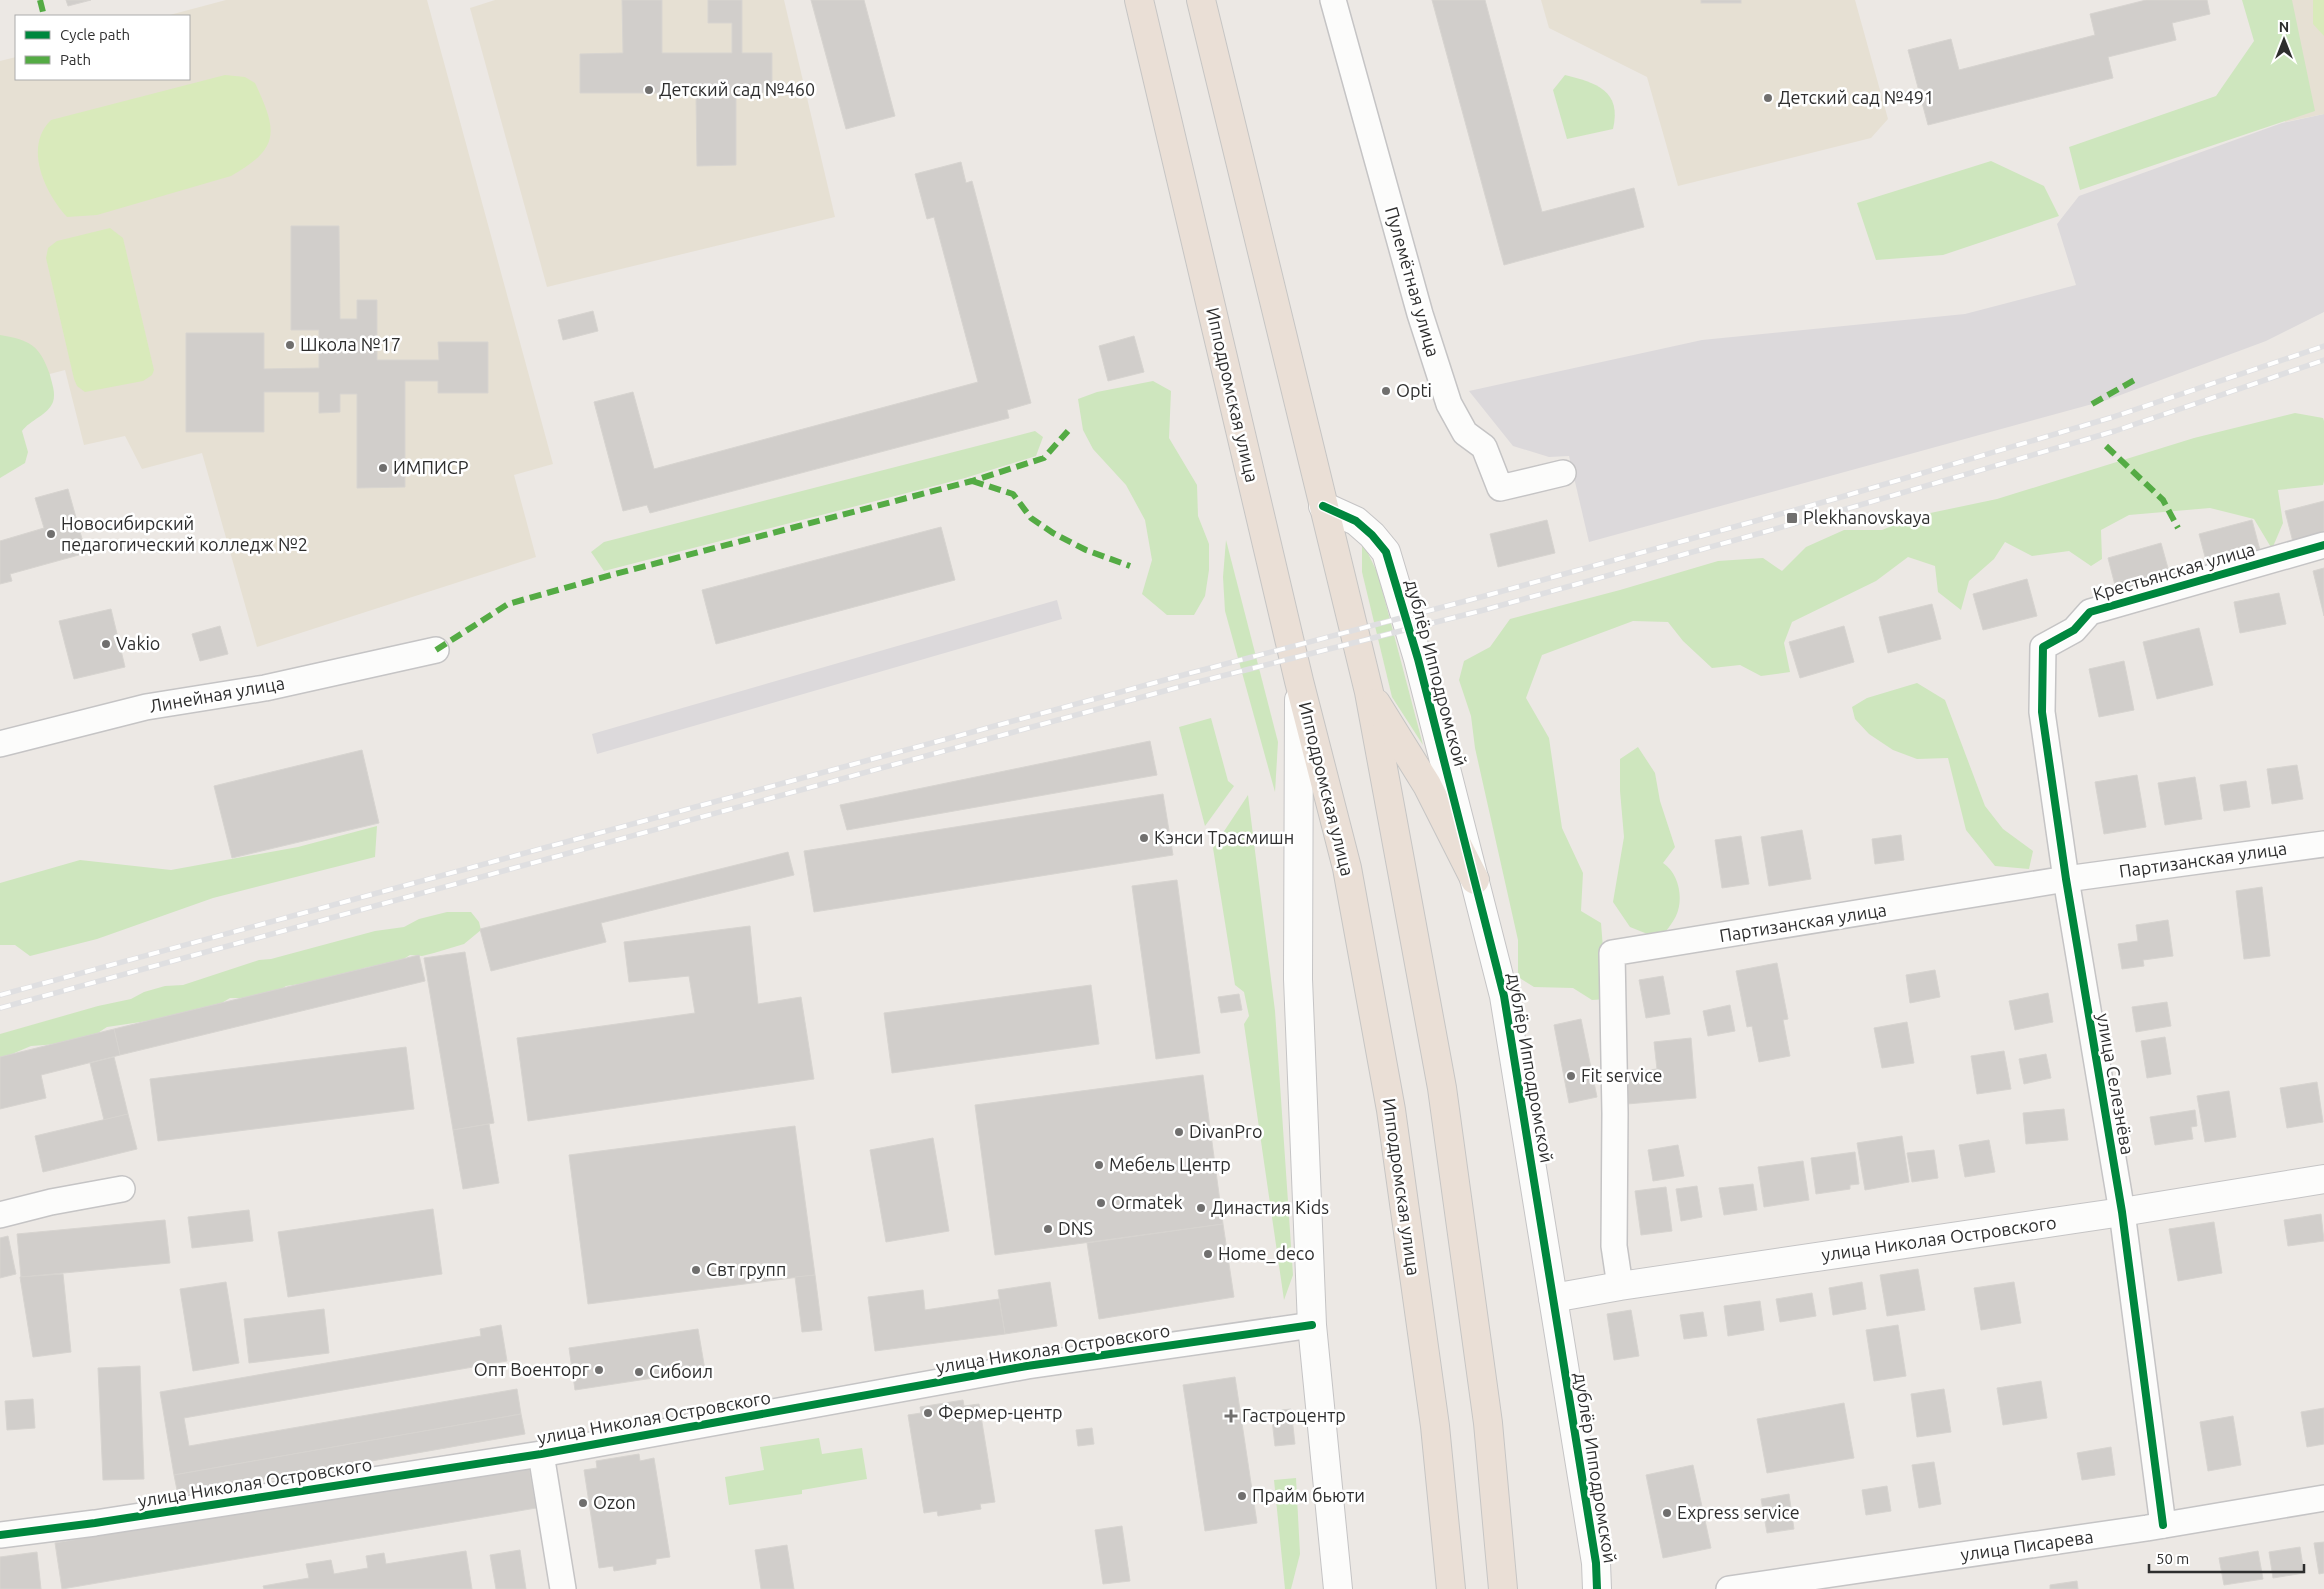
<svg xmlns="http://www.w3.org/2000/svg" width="2324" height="1589" font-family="Ubuntu,sans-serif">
	<rect width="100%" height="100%" fill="#ece8e4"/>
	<g fill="#dcd9db">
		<polygon points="2324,114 2324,312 2266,341 2107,400 1589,542 1569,456 1549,457 1513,446 1469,391 1702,340 1965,314 2076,285 2057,224 2079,196 2282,123"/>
		<polygon points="1057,600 1062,619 597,754 592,734"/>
	</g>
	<g fill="#e6e0d3">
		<polygon points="226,0 427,0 553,464 514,475 536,557 257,647 202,453 142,469 125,436 84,445 65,370 0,387 0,61 16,57 16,79 189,79 189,16 166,16"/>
		<polygon points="495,0 784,0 835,217 547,287 470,8"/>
		<polygon points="1541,0 1855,0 1888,119 1871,138 1678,186 1647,77 1549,28"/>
		<polygon points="2250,0 2324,0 2324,114 2285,122"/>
	</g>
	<g fill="#cee6be">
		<polygon points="2242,0 2292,0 2315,111 2080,190 2069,147 2216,96 2254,41"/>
		<path d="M1565,75c31,8 57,15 48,54l-46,10 -14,-49z"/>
		<polygon points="1991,161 2044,186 2059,216 1943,255 1876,260 1857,203"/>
		<path d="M0,335c31,5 40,11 50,40 2,9 6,18 3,27 -5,13 -23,18 -31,29l6,21 -3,11 -25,15z"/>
		<polygon points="1153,381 1171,391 1169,438 1197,485 1198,516 1209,544 1209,570 1205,596 1194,615 1167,615 1142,594 1152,560 1145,520 1126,485 1093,449 1083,430 1078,399 1097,392"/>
		<polygon points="2295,413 2323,418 2324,421 2324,481 2323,485 2278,490 2283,523 2272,549 2254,519 2210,508 2129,515 2101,530 2102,559 2091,566 2069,551 2032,556 2005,542 1994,559 1969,581 1961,610 1938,592 1935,566 1908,557 1876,581 1792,622 1784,643 1790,672 1761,676 1740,665 1712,668 1683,641 1668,622 1633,621 1542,655 1526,698 1549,738 1562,828 1583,873 1581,911 1601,923 1607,999 1592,1000 1573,988 1534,987 1518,977 1518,940 1475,748 1471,716 1459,680 1464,661 1490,647 1510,619 1620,590 1718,561 1763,558 1782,571 1806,547 1844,530 1882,530 1916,516 1997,499 2194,438"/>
		<polygon points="1035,431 1043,437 1036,456 965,478 604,571 591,552 604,542"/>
		<polygon points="1226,540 1278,742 1275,792 1225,611 1223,577"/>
		<polygon points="1362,541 1378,574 1423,745 1392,697 1362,572"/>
		<polygon points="1917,683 1945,700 1985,806 2003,829 2033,851 2029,869 1995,866 1966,830 1948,758 1917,759 1893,750 1869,734 1855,719 1852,707 1867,698"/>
		<polygon points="1211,718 1228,781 1234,786 1205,826 1179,727"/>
		<path d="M1638,747l17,26 5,28 15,46 -12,16c16,10 21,36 13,53 -4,8 -11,16 -16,23l-30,-12 -17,-25 11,-65 -4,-46v-32z"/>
		<polygon points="1248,795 1275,1011 1293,1275 1284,1300 1244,1024 1249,1016 1244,992 1235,985 1213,848"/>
		<polygon points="377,826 375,857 213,898 97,939 30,956 15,945 0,945 0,883 80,860 171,870 298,847"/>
		<polygon points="447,912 471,912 479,922 481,930 464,944 434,953 422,956 410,955 402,960 364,968 333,979 286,986 275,993 254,998 230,998 220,1004 181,1016 107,1027 84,1042 31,1046 0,1059 0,1034 98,1006 131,999 144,992 165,986 183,985 259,960 271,959 375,931 404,927 419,919"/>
		<polygon points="819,1438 822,1454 862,1448 867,1479 802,1490 802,1494 729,1505 725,1477 764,1470 760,1447"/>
		<polygon points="1296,1478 1300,1554 1291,1589 1285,1589 1274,1480"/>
	</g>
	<g fill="#d9eabb">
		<polygon points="2313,0 2324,0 2324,36 2313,24"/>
		<path d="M225,75l20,2 10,6c23,49 25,65 -24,93l-134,39 -30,2c-22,-24 -44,-70 -16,-97z"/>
		<polygon points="110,228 123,238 154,370 152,375 143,381 85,392 77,386 74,379 46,258 48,248 57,241"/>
	</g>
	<g fill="#d1cecb" stroke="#d7d4d0">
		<polygon points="66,0 91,0 68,6"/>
		<polygon points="622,0 662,0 662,53 732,53 732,23 708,23 708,0 742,0 742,53 772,53 772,92 736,93 736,165 697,166 696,93 580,93 580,54 623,53"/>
		<polygon points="811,0 864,0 895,116 846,129"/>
		<polygon points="1432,0 1485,0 1542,212 1634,188 1644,227 1504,265"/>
		<rect x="1701" y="0" width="40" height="3"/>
		<polygon points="2146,0 2207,0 2210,14 2172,23 2176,40 2108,57 2113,78 1928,125 1908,50 1951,39 1959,70 2095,35 2090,14"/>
		<polygon points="961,162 966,183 972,181 1031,403 1007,410 1009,418 650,513 647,505 623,511 594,402 633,392 654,469 978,382 934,217 927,219 915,174"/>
		<polygon points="291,226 339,226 340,319 357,319 357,300 377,300 377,360 439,360 438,342 488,342 488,393 438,393 438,381 405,381 405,487 357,488 357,394 340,394 340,412 319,413 319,392 264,392 264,432 186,432 186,333 264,333 264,369 319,368 319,330 291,330"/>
		<polygon points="593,311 598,331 563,340 558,320"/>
		<polygon points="1134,336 1144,372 1108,381 1099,346"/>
		<polygon points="68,489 86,553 10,574 12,581 0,584 0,541 44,528 35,498"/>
		<polygon points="2324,501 2324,539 2294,546 2285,511"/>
		<polygon points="1547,520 1555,553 1498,567 1490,534"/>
		<polygon points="2252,520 2261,554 2208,568 2199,534"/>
		<polygon points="941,527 955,580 716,644 702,590"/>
		<polygon points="2161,543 2171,579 2117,593 2108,558"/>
		<polygon points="2324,568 2324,616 2313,571"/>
		<polygon points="2027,579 2037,616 1983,630 1973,594"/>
		<polygon points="2279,593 2286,624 2240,633 2234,602"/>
		<polygon points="1932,604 1941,639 1888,653 1879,617"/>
		<polygon points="111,609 125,667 74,679 59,621"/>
		<polygon points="220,626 228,654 200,661 192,634"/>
		<polygon points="1844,626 1854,662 1800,678 1789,642"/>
		<polygon points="2199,628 2213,685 2157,699 2143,642"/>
		<polygon points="2124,661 2134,710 2099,717 2089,669"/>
		<polygon points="1150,741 1157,775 847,830 840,805"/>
		<polygon points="362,750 379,823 232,858 214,786"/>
		<polygon points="2297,765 2303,799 2272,804 2267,769"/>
		<polygon points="2137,775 2146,827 2104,834 2095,782"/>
		<polygon points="2195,777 2202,819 2165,825 2158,783"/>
		<polygon points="2246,781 2250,807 2224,811 2220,785"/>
		<polygon points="1163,794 1173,855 814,912 804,851"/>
		<polygon points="1802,830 1811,879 1769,886 1761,837"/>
		<polygon points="1901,835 1904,860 1875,864 1872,839"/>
		<polygon points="1741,836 1749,884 1722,888 1715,840"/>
		<polygon points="788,852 794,875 601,923 606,942 491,971 480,929"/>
		<polygon points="1177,880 1200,1053 1156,1059 1132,886"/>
		<polygon points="2262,887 2270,956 2244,959 2236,891"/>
		<polygon points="2168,920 2173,956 2143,960 2144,966 2122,969 2118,944 2138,941 2136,925"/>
		<polygon points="750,926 758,1004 801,997 814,1079 528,1121 517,1038 695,1013 689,976 629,982 624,942"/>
		<polygon points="465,952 494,1123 453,1130 424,958"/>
		<polygon points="419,955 425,981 120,1055 114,1029"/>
		<polygon points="1777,963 1788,1019 1783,1020 1790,1056 1759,1062 1752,1026 1747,1027 1736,971"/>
		<polygon points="1935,970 1940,997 1910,1003 1906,975"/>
		<polygon points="1663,976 1670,1014 1646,1018 1639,980"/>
		<polygon points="1091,985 1099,1044 892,1073 884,1013"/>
		<polygon points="2048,993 2053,1022 2015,1030 2009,1001"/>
		<polygon points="1239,994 1242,1010 1221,1013 1218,997"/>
		<polygon points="2167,1002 2171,1026 2136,1032 2132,1007"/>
		<polygon points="1730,1005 1735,1031 1708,1036 1703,1011"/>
		<polygon points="1581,1019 1597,1097 1569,1103 1554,1025"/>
		<polygon points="1907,1022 1914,1063 1882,1068 1874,1028"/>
		<polygon points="114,1029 120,1055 41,1075 46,1098 0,1109 0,1057"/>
		<polygon points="2165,1037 2171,1074 2147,1078 2141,1041"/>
		<polygon points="1691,1038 1696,1098 1627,1104 1624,1073 1657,1069 1654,1042"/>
		<polygon points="406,1047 414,1109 158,1141 150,1079"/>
		<polygon points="2004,1051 2011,1089 1977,1094 1971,1056"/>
		<polygon points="2046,1054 2051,1078 2024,1084 2019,1059"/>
		<polygon points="114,1057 128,1114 104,1120 90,1063"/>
		<polygon points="1203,1075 1223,1224 995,1255 975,1105"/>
		<polygon points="2317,1082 2323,1122 2287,1128 2280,1088"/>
		<polygon points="2229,1091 2236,1137 2205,1142 2197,1096"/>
		<polygon points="2064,1109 2068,1140 2026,1144 2023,1113"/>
		<polygon points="2195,1110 2197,1126 2191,1127 2193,1139 2155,1145 2150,1117"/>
		<polygon points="128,1114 137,1149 43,1172 35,1136"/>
		<polygon points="489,1124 499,1183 463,1189 453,1130"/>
		<polygon points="795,1126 815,1275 588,1304 569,1155"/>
		<polygon points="1902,1136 1909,1182 1865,1190 1857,1143"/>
		<polygon points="933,1138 949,1231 886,1242 870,1150"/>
		<polygon points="1989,1140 1995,1172 1965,1177 1959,1145"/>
		<polygon points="1678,1145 1684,1176 1653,1181 1648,1150"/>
		<polygon points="1934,1150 1938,1178 1912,1182 1907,1153"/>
		<polygon points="1855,1152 1859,1184 1850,1185 1850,1189 1816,1194 1811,1158"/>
		<polygon points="1803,1161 1809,1200 1764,1207 1758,1167"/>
		<polygon points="1753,1184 1757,1210 1724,1215 1719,1188"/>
		<polygon points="1697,1186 1702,1217 1681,1221 1676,1189"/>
		<polygon points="1666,1187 1672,1231 1641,1235 1635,1191"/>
		<polygon points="433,1209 442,1274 288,1297 278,1232"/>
		<polygon points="249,1210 253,1241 192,1248 188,1217"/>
		<polygon points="2321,1214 2324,1241 2288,1246 2284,1220"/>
		<polygon points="165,1220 170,1263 21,1277 17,1234"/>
		<polygon points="2214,1222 2222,1273 2178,1281 2169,1229"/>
		<polygon points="1223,1224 1234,1297 1099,1319 1087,1243"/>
		<polygon points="8,1236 16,1274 0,1278 0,1238"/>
		<polygon points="1918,1269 1925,1310 1887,1316 1880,1275"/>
		<polygon points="63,1274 71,1352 33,1357 20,1277"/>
		<polygon points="815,1275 822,1330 802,1332 795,1277"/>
		<polygon points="226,1282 239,1363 193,1371 180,1289"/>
		<polygon points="1050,1282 1057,1326 1005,1334 998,1290"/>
		<polygon points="1862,1282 1866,1309 1833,1315 1829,1288"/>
		<polygon points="2014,1282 2021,1323 1981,1330 1974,1288"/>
		<polygon points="923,1290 925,1310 999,1299 1005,1334 875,1351 868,1297"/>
		<polygon points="1812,1293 1816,1316 1780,1322 1776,1299"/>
		<polygon points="1760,1301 1764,1330 1728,1336 1724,1306"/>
		<polygon points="324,1309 329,1353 249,1363 244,1319"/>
		<polygon points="1631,1310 1639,1356 1614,1360 1607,1314"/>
		<polygon points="1703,1312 1707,1336 1684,1339 1680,1315"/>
		<polygon points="501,1325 507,1361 184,1418 189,1446 517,1389 521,1414 174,1475 160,1392 481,1336 480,1329"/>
		<polygon points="1898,1325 1906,1376 1874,1381 1866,1330"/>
		<polygon points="698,1329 705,1370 575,1390 569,1348"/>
		<polygon points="140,1366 144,1479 103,1480 98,1368"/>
		<polygon points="1235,1377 1257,1523 1205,1531 1183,1385"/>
		<polygon points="2041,1381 2047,1418 2003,1425 1997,1388"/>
		<polygon points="1944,1389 1951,1432 1917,1437 1911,1394"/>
		<polygon points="33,1399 35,1428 7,1430 5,1401"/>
		<polygon points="963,1400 964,1406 979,1404 995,1502 980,1504 981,1509 938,1516 937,1511 924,1513 908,1415 921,1413 920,1407"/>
		<polygon points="1844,1403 1854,1458 1767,1473 1757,1419"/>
		<polygon points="2324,1408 2324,1444 2307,1447 2301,1412"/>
		<polygon points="1291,1409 1295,1444 1275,1446 1271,1411"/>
		<polygon points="521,1414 525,1434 178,1495 174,1475"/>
		<polygon points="2233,1416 2241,1465 2208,1471 2200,1422"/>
		<polygon points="1092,1428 1094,1444 1078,1446 1076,1430"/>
		<polygon points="2111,1447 2115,1475 2082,1480 2077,1453"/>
		<polygon points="639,1454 640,1461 654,1458 670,1557 656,1559 656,1564 614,1571 613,1566 599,1568 584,1470 597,1468 596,1461"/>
		<polygon points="528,1461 536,1508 62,1589 55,1543"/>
		<polygon points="1934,1462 1941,1504 1919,1508 1912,1465"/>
		<polygon points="1693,1465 1711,1548 1663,1558 1646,1475"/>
		<polygon points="1887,1486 1891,1511 1866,1515 1862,1490"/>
		<polygon points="1789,1494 1794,1529 1767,1533 1761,1499"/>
		<polygon points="1122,1526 1130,1581 1103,1584 1095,1530"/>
		<polygon points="2324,1542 2324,1573 2319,1574 2314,1543"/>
		<polygon points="787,1545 794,1589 761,1589 755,1550"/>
		<polygon points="2300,1547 2304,1573 2273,1578 2269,1552"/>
		<polygon points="520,1550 526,1589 496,1589 490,1555"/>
		<polygon points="466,1551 472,1589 264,1589 263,1586 309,1578 306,1564 331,1560 334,1574 368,1568 366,1556 384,1553 386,1564"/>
		<polygon points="2258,1551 2263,1579 2224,1585 2219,1558"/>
		<polygon points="37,1552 41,1589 0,1589 0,1557"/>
		<polygon points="2077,1581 2078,1589 2050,1589 2050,1585"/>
	</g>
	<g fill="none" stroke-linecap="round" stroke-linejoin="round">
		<defs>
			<g id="street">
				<polyline points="1333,0 1420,314 1449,404 1465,433 1484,447 1500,488 1563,473"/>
				<polyline points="0,744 146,707 265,688 436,650"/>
				<polyline points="0,1215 51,1202 122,1189"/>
				<polyline points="1620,1286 1614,1246 1615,1113 1612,953 2066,879 2324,844"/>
				<polyline points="541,1454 563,1589"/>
				<polyline points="2163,1525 2122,1212 2066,879 2042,712 2043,647 2074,630 2090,612 2324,545"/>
				<polyline points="0,1535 95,1523 541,1454 1027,1366 1312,1325"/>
				<polyline points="1729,1589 2147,1528 2324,1498"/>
			</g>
			<g id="secondary">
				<polyline points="1323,506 1356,521 1372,535 1386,552 1418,659 1504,996 1596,1563 1597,1589"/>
				<polyline points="1299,700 1298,979 1312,1325 1338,1589"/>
				<polyline points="1553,1298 1620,1286 2122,1212 2324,1179"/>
			</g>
			<g id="highway">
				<polyline points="1139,0 1299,681 1347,868 1391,1110 1435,1426 1451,1589"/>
				<polyline points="1201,0 1369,692 1442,1088 1488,1423 1503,1589"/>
				<polyline points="1376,703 1427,785 1475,880"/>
			</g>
		</defs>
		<use href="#street" stroke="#c5c4c5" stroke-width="28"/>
		<use href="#secondary" stroke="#c5c4c5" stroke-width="30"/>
		<use href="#highway" stroke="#c6c5c4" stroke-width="30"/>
		<use href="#street" stroke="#fcfcfb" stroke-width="25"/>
		<use href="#secondary" stroke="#fcfcfb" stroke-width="28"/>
		<use href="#highway" stroke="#eadfd6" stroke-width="28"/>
		<defs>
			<g id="rail">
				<polyline points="0,995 1187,674 1481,597 1831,500 2113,417 2324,346"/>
				<polyline points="0,1008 1190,684 1484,610 1836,512 2115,431 2324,360"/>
			</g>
		</defs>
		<use href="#rail" stroke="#dfdfe1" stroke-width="5.5"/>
		<use href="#rail" stroke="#fff" stroke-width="4" stroke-dasharray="11" stroke-linecap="butt"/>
		<g stroke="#54ab44" stroke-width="6" stroke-dasharray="12 6" stroke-linecap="butt">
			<polyline points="40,0 44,16"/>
			<polyline points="2092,404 2138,378"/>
			<polyline points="2106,446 2163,500 2178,528"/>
			<polyline points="972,481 1013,494 1031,518 1053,533 1086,550 1130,566"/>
			<polyline points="436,650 508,604 611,575 972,481 1044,458 1068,431"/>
		</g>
		<defs>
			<g id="cycleway">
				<polyline points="1323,506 1356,521 1372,535 1386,552 1418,659 1504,996 1596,1563 1597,1589"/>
				<polyline points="2163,1525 2122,1212 2066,879 2042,712 2043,647 2074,630 2090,612 2324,545"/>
				<polyline points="0,1535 95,1523 541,1454 1027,1366 1312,1325"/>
			</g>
		</defs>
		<use href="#cycleway" stroke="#fff" stroke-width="11"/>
		<use href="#cycleway" stroke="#00873e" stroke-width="8"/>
	</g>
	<g fill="#706f6e" stroke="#fff" stroke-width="2">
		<circle cx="649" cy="90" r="5"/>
		<circle cx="1768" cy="98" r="5"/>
		<circle cx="290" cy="345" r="5"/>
		<circle cx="1386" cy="391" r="5"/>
		<circle cx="383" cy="468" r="5"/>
		<rect x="1786" y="512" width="12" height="12" rx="2.5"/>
		<circle cx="51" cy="534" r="5"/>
		<circle cx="106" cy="644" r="5"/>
		<circle cx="1144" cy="838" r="5"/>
		<circle cx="1571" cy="1076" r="5"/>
		<circle cx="1179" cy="1132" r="5"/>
		<circle cx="1099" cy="1165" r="5"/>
		<circle cx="1101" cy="1203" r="5"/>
		<circle cx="1201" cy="1208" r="5"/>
		<circle cx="1048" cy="1229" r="5"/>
		<circle cx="1208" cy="1254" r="5"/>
		<circle cx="696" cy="1270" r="5"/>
		<circle cx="599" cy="1370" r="5"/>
		<circle cx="639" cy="1372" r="5"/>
		<circle cx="928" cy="1413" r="5"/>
		<path d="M1228.5 1408.5h5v5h5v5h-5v5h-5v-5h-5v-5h5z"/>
		<circle cx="1242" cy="1496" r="5"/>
		<circle cx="583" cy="1503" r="5"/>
		<circle cx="1667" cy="1513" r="5"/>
	</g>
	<g text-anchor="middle" stroke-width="5" stroke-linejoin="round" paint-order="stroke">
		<g font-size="18" fill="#2e2e2e" stroke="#fff" text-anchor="start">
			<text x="659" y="96">Детский сад №460</text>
			<text x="1778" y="104">Детский сад №491</text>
			<text x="300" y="351">Школа №17</text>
			<text x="1396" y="397">Opti</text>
			<text x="393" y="474">ИМПИСР</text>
			<text x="1803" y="524">Plekhanovskaya</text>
			<text x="61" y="530">Новосибирский<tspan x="61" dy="21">педагогический колледж №2</tspan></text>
			<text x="116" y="650">Vakio</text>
			<text x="1154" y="844">Кэнси Трасмишн</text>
			<text x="1581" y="1082">Fit service</text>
			<text x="1189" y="1138">DivanPro</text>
			<text x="1109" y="1171">Мебель Центр</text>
			<text x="1111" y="1209">Ormatek</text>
			<text x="1211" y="1214">Династия Kids</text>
			<text x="1058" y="1235">DNS</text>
			<text x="1218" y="1260">Home_deco</text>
			<text x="706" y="1276">Свт групп</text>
			<text x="589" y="1376" text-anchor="end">Опт Военторг</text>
			<text x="649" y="1378">Сибоил</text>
			<text x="938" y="1419">Фермер-центр</text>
			<text x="1242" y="1422">Гастроцентр</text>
			<text x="1252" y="1502">Прайм бьюти</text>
			<text x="593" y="1509">Ozon</text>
			<text x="1677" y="1519">Express service</text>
		</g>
		<g font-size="18" fill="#2e2e2e" stroke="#fff">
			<text transform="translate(1412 282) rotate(74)" y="6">Пулемётная улица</text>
			<text transform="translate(1232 395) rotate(77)" y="6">Ипподромская улица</text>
			<text transform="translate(2174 572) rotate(-16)" y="6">Крестьянская улица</text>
			<text transform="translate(1436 673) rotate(75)" y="6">дублёр Ипподромской</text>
			<text transform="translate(217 695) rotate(-10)" y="6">Линейная улица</text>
			<text transform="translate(1326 789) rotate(76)" y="6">Ипподромская улица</text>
			<text transform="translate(2203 860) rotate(-8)" y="6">Партизанская улица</text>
			<text transform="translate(1803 923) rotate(-9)" y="6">Партизанская улица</text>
			<text transform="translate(1530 1068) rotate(80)" y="6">дублёр Ипподромской</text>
			<text transform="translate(2115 1084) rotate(80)" y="6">улица Селезнёва</text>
			<text transform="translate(1401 1187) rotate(82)" y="6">Ипподромская улица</text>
			<text transform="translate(1939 1239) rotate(-8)" y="6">улица Николая Островского</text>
			<text transform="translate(1053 1349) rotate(-9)" y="6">улица Николая Островского</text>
			<text transform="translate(654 1418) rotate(-10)" y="6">улица Николая Островского</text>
			<text transform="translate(1595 1468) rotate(81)" y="6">дублёр Ипподромской</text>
			<text transform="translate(255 1483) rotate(-9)" y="6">улица Николая Островского</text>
			<text transform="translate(2027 1546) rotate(-8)" y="6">улица Писарева</text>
		</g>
	</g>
	<rect x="15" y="15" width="175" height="65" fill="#ffffff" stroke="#ababab"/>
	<rect x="25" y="31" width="25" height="8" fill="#00873e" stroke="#ababab"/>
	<text x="60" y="40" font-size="15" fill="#2e2e2e">Cycle path</text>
	<rect x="25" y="56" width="25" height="8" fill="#54ab44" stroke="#ababab"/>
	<text x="60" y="65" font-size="15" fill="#2e2e2e">Path</text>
	<g transform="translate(2284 40)" stroke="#ffffff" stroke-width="4" paint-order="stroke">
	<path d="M0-4L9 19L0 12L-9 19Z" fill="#2e2e2e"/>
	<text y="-8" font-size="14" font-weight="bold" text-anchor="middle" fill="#2e2e2e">N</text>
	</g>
	<path d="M2149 1564v8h155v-8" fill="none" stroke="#2e2e2e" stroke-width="2.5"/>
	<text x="2156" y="1564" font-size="15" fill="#2e2e2e" stroke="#ffffff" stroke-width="4" paint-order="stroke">50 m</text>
</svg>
